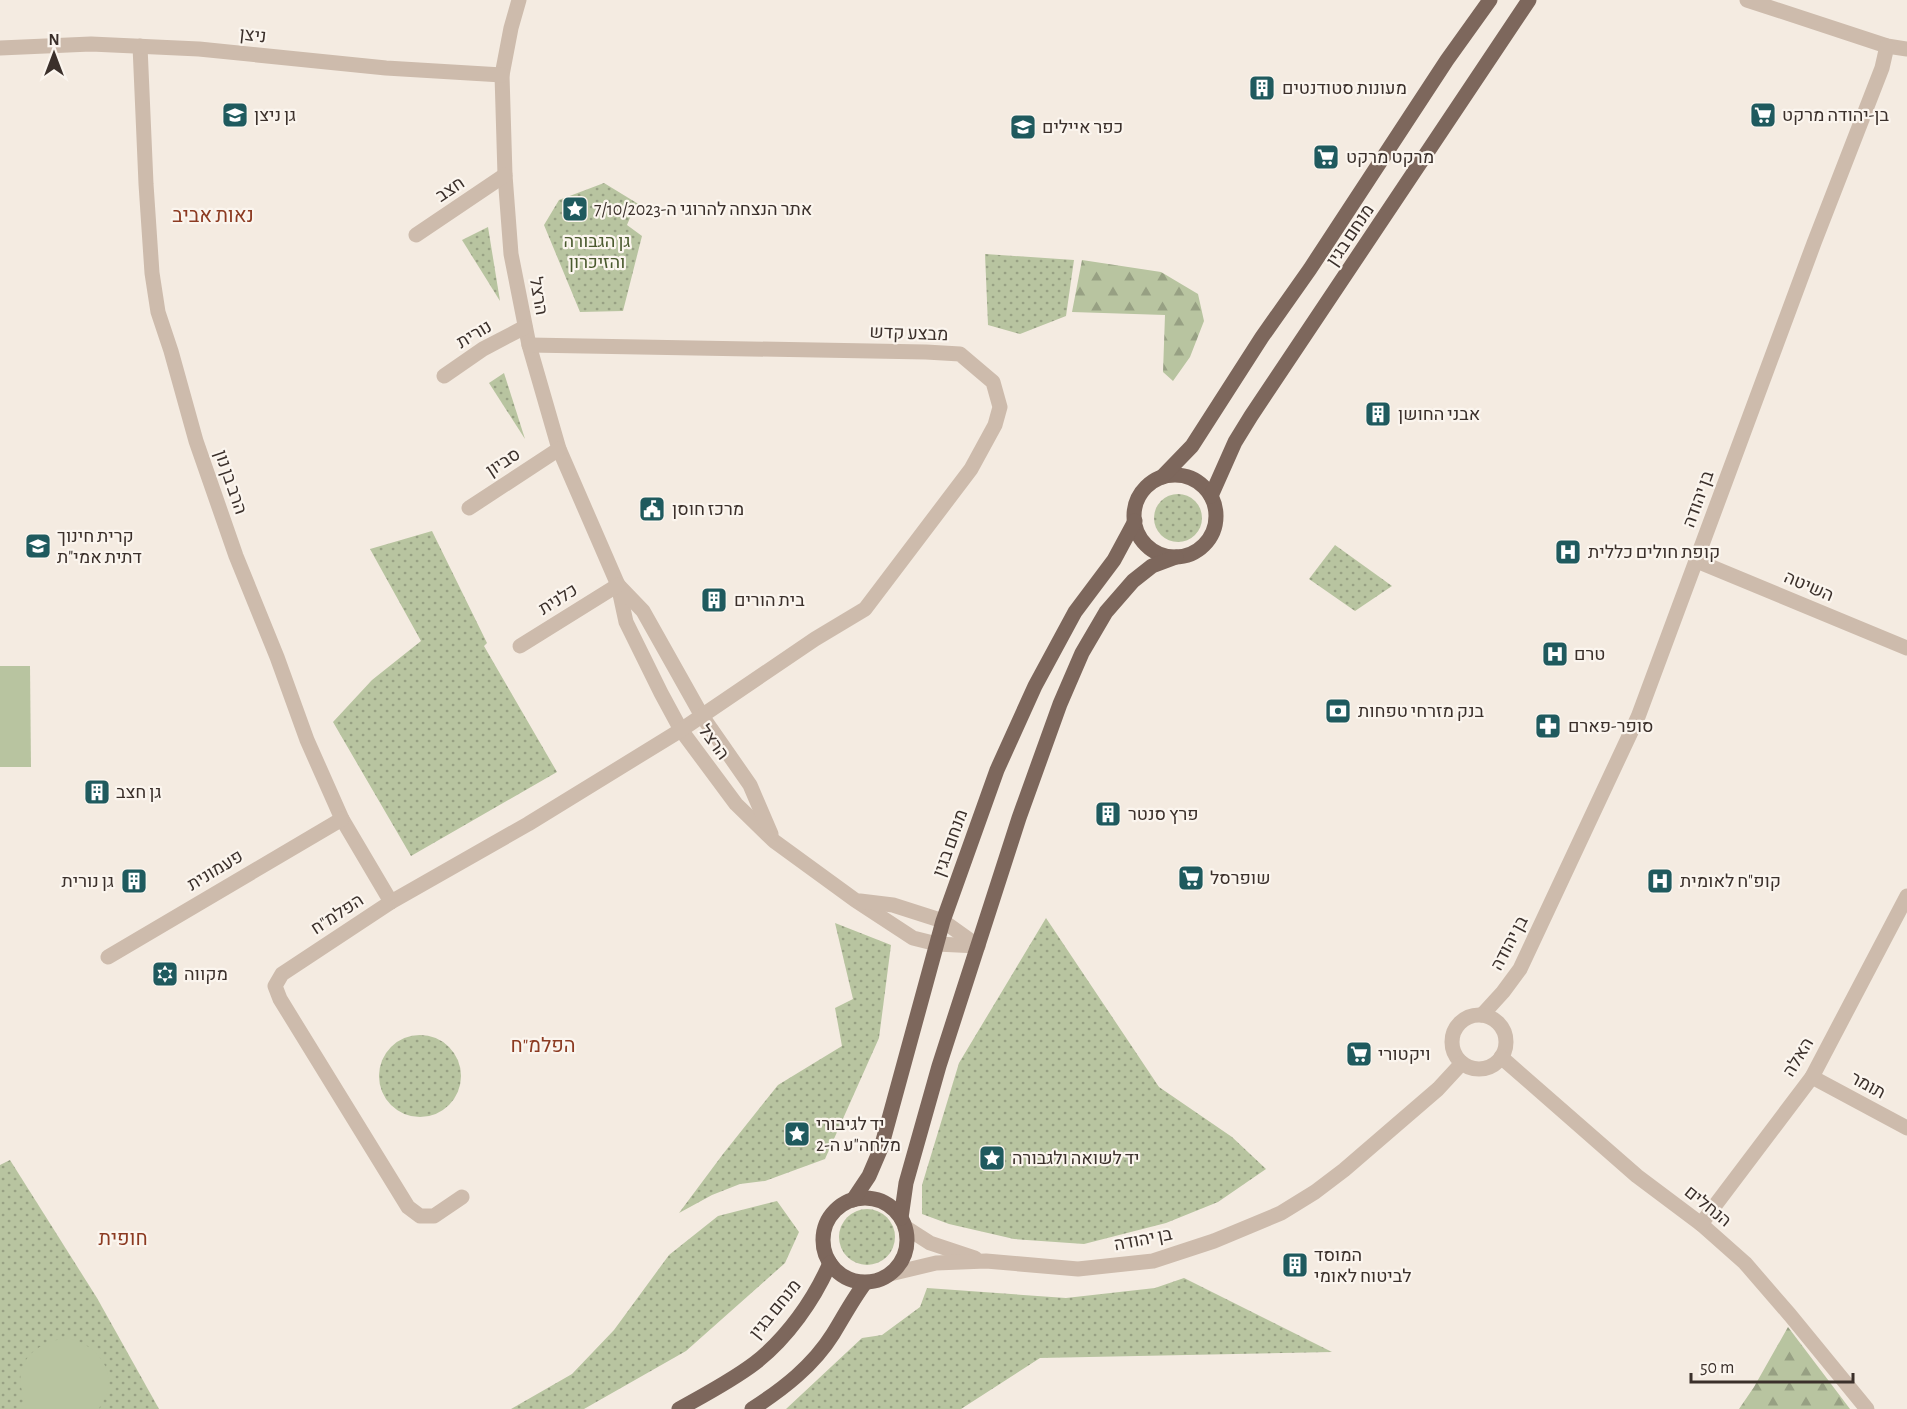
<svg xmlns="http://www.w3.org/2000/svg" width="1907" height="1409" font-family="'Alegreya Sans',Heebo,sans-serif">
	<defs>
		<pattern id="grass-dots" width="8" height="8" patternUnits="userSpaceOnUse" patternTransform="scale(1.5)"><rect width="8" height="8" fill="#b8c4a0"/><path d="M2 2h.1M6 6h.1" fill="none" stroke="#97a083" stroke-width="1.8" stroke-linecap="round"/></pattern>
		<pattern id="forest-firs" width="22" height="20" patternUnits="userSpaceOnUse" patternTransform="scale(1.5)"><rect width="22" height="20" fill="#b8c4a0"/><path d="M5 1l3.5 6h-7zM16 11l3.5 6h-7z" fill="#97a083"/></pattern>
	</defs>
	<rect width="100%" height="100%" fill="#f4ebe1"/>
	<g fill="url(#grass-dots)">
		<polygon points="604,183 640,205 632,213 627,225 642,236 623,311 580,312 544,225 559,200"/>
		<polygon points="488,227 500,301 462,240"/>
		<polygon points="985,254 1074,260 1066,316 1020,334 988,325"/>
		<polygon points="504,373 525,439 489,383"/>
		<circle cx="1178" cy="518" r="24"/>
		<polygon points="432,531 487,643 484,646 557,772 411,856 333,722 372,680 421,641 370,549"/>
		<polygon points="1335,545 1392,586 1355,611 1309,579"/>
		<polygon points="1046,918 1159,1087 1232,1137 1266,1169 1218,1202 1166,1223 1084,1244 1014,1239 949,1224 922,1214 922,1185 959,1063"/>
		<polygon points="835,923 891,945 879,1038 825,1159 765,1181 740,1184 712,1195 679,1213 723,1154 778,1085 842,1046 835,1008 853,999"/>
		<circle cx="420" cy="1076" r="41"/>
		<polygon points="10,1160 97,1298 159,1409 0,1409 0,1165"/>
		<polygon points="777,1201 799,1232 785,1263 686,1351 584,1409 511,1409 572,1374 614,1330 669,1255 718,1216"/>
		<circle cx="867" cy="1237" r="28"/>
		<polygon points="1184,1278 1332,1352 1040,1358 961,1409 786,1409 862,1338 882,1335 920,1307 927,1288 1066,1298 1155,1288"/>
	</g>
	<g fill="url(#forest-firs)">
		<polygon points="1082,260 1161,272 1198,294 1204,321 1190,357 1173,381 1163,372 1165,315 1072,312"/>
		<polygon points="1788,1327 1850,1409 1739,1409 1754,1387"/>
	</g>
	<g fill="#b8c4a0">
		<polygon points="0,666 30,666 31,767 0,767"/>
		<path d="M68,1338c23,6 44,23 40,50 -1,8 -7,15 -9,21h-77l4,-8c-17,-35 8,-60 42,-63z"/>
	</g>
	<g fill="none" stroke-linecap="round" stroke-linejoin="round">
		<g stroke="#cdbbac" stroke-width="15">
			<polyline points="519,0 511,28 502,75 505,175 511,254 529,345 559,449 618,585 626,622 661,693 681,730 736,804 774,841 855,900 913,938 937,944 978,946"/>
			<polyline points="1747,0 1887,46 1907,49"/>
			<polyline points="140,46 146,184 152,273 158,312 171,351 196,441 236,556 277,657 307,740 342,819 391,902"/>
			<polyline points="0,48 91,44 199,49 386,68 502,75"/>
			<polyline points="416,235 505,175"/>
			<polyline points="444,376 483,349 525,327"/>
			<polyline points="469,508 559,449"/>
			<polyline points="1697,561 1907,648"/>
			<polyline points="618,585 643,611 702,716 750,785 771,834"/>
			<polyline points="520,646 618,585"/>
			<polyline points="860,901 893,905 943,921 978,946"/>
			<polyline points="108,957 342,819"/>
			<polyline points="1482,1015 1503,992 1520,969 1638,717 1814,243 1882,68 1887,46"/>
			<circle cx="1479" cy="1042" r="27"/>
			<polyline points="1501,1057 1637,1176 1701,1224 1745,1263 1790,1315 1867,1409"/>
			<polyline points="1812,1077 1907,1128"/>
			<polyline points="462,1197 434,1216 420,1216 408,1207 280,999 275,986 282,974 391,902 528,824 681,730 815,639 865,609 971,469 995,425 1000,407 993,382 960,354 926,352 529,345"/>
			<polyline points="1701,1224 1812,1077 1907,896"/>
			<polyline points="905,1227 930,1243 975,1258"/>
			<polyline points="890,1274 936,1263 986,1261 1078,1269 1153,1261 1214,1241 1281,1213 1315,1192 1344,1170 1438,1089 1462,1063"/>
		</g>
		<g stroke="#7d675c" stroke-width="15">
			<circle cx="1175" cy="516" r="41"/>
			<polyline points="1162,477 1192,446 1262,337 1310,269 1447,60 1490,0"/>
			<polyline points="1211,496 1235,442 1251,416 1529,0"/>
			<circle cx="865" cy="1240" r="42"/>
			<polyline points="853,1200 869,1176 881,1148 943,921 997,770 1035,686 1075,612 1114,560 1135,521"/>
			<polyline points="901,1218 906,1183 939,1066 1019,818 1060,704 1082,653 1106,612 1133,581 1152,566 1176,557"/>
			<path d="M679,1409c24,-13 55,-30 76,-46 32,-25 59,-63 75,-100"/>
			<path d="M752,1409c31,-20 61,-43 81,-75 11,-18 20,-35 32,-51"/>
		</g>
	</g>
	<defs>
		<symbol id="building-square" viewBox="-11 -11 22 22"><rect x="-9" y="-9" width="18" height="18" rx="4" fill="#1f5a5e" stroke="#fbf5ee"/><path d="M-4-6H4V6H1V3H-1V6H-4ZM-2.5-4.3h1.7v1.8h-1.7ZM.8-4.3h1.7v1.8H.8ZM-2.5-1h1.7V.8h-1.7ZM.8-1h1.7V.8H.8Z" fill="#fff"/></symbol>
		<symbol id="school-square" viewBox="-11 -11 22 22"><rect x="-9" y="-9" width="18" height="18" rx="4" fill="#1f5a5e" stroke="#fbf5ee"/><path d="M0-5L7-2L0 1L-7-2ZM-4 1L0 2.5L4 1V4Q0 6-4 4Z" fill="#fff"/></symbol>
		<symbol id="supermarket-square" viewBox="-11 -11 22 22"><rect x="-9" y="-9" width="18" height="18" rx="4" fill="#1f5a5e" stroke="#fbf5ee"/><path d="M-6-5.5h2.5l.6 2H6L4.5 2H-2.5L-4.4-4H-6ZM-1.5 3.2a1.3 1.3 0 1 0 .1 0ZM3 3.2a1.3 1.3 0 1 0 .1 0Z" fill="#fff"/></symbol>
		<symbol id="university-square" viewBox="-11 -11 22 22"><rect x="-9" y="-9" width="18" height="18" rx="4" fill="#1f5a5e" stroke="#fbf5ee"/><path d="M0-5L7-2L0 1L-7-2ZM-4 1L0 2.5L4 1V4Q0 6-4 4Z" fill="#fff"/></symbol>
		<symbol id="sight-square" viewBox="-11 -11 22 22"><rect x="-9" y="-9" width="18" height="18" rx="4" fill="#1f5a5e" stroke="#fbf5ee"/><path d="M0-6L1.8-2.2L6-1.7L2.9 1.2L3.7 5.4L0 3.3L-3.7 5.4L-2.9 1.2L-6-1.7L-1.8-2.2Z" fill="#fff"/></symbol>
		<symbol id="civic-square" viewBox="-11 -11 22 22"><rect x="-9" y="-9" width="18" height="18" rx="4" fill="#1f5a5e" stroke="#fbf5ee"/><path d="M-.6-6.5H3V-4.5H.6V-3L4-1V1h2V6H-6V1h2V-1L-.6-3ZM-1.2 2.5V6h2.4V2.5Z" fill="#fff"/></symbol>
		<symbol id="hospital-square" viewBox="-11 -11 22 22"><rect x="-9" y="-9" width="18" height="18" rx="4" fill="#1f5a5e" stroke="#fbf5ee"/><path d="M-5-5h3v3.5h4V-5h3V5h-3V1.5h-4V5h-3Z" fill="#fff"/></symbol>
		<symbol id="bank-square" viewBox="-11 -11 22 22"><rect x="-9" y="-9" width="18" height="18" rx="4" fill="#1f5a5e" stroke="#fbf5ee"/><path d="M-6-4H6V4H-6ZM0-2.3a2.3 2.3 0 1 0 0 4.6a2.3 2.3 0 1 0 0-4.6Z" fill="#fff"/></symbol>
		<symbol id="pharmacy-square" viewBox="-11 -11 22 22"><rect x="-9" y="-9" width="18" height="18" rx="4" fill="#1f5a5e" stroke="#fbf5ee"/><path d="M-2-6h4v4h4v4h-4v4h-4v-4h-4v-4h4Z" fill="#fff"/></symbol>
		<symbol id="synagogue-square" viewBox="-11 -11 22 22"><rect x="-9" y="-9" width="18" height="18" rx="4" fill="#1f5a5e" stroke="#fbf5ee"/><path d="M0-6.5L5.6 3.2H-5.6ZM0 6.5L5.6-3.2H-5.6Z" fill="#fff"/></symbol>
	</defs>
	<g fill-rule="evenodd">
		<use href="#building-square" x="1247" y="73" width="30" height="30"/>
		<use href="#school-square" x="220" y="100" width="30" height="30"/>
		<use href="#supermarket-square" x="1748" y="100" width="30" height="30"/>
		<use href="#university-square" x="1008" y="112" width="30" height="30"/>
		<use href="#supermarket-square" x="1311" y="142" width="30" height="30"/>
		<use href="#sight-square" x="560" y="194" width="30" height="30"/>
		<use href="#building-square" x="1363" y="399" width="30" height="30"/>
		<use href="#civic-square" x="637" y="494" width="30" height="30"/>
		<use href="#school-square" x="23" y="531" width="30" height="30"/>
		<use href="#hospital-square" x="1553" y="537" width="30" height="30"/>
		<use href="#building-square" x="699" y="585" width="30" height="30"/>
		<use href="#hospital-square" x="1540" y="639" width="30" height="30"/>
		<use href="#bank-square" x="1323" y="696" width="30" height="30"/>
		<use href="#pharmacy-square" x="1533" y="711" width="30" height="30"/>
		<use href="#building-square" x="82" y="777" width="30" height="30"/>
		<use href="#building-square" x="1093" y="799" width="30" height="30"/>
		<use href="#supermarket-square" x="1176" y="863" width="30" height="30"/>
		<use href="#building-square" x="119" y="866" width="30" height="30"/>
		<use href="#hospital-square" x="1645" y="866" width="30" height="30"/>
		<use href="#synagogue-square" x="150" y="959" width="30" height="30"/>
		<use href="#supermarket-square" x="1344" y="1039" width="30" height="30"/>
		<use href="#sight-square" x="782" y="1119" width="30" height="30"/>
		<use href="#sight-square" x="977" y="1143" width="30" height="30"/>
		<use href="#building-square" x="1280" y="1250" width="30" height="30"/>
	</g>
	<g text-anchor="middle" stroke-width="4.5" stroke-linejoin="round" paint-order="stroke">
		<g font-size="18" fill="#3b302b" stroke="#fbf5ee">
			<text transform="translate(253 35) rotate(6)" y="6">ניצן</text>
			<text transform="translate(450 189) rotate(-34)" y="6">חצב</text>
			<text transform="translate(1350 235) rotate(-56)" y="6">מנחם בגין</text>
			<text transform="translate(539 296) rotate(80)" y="6">הרצל</text>
			<text transform="translate(909 333) rotate(2)" y="6">מבצע קדש</text>
			<text transform="translate(474 334) rotate(-31)" y="6">נורית</text>
			<text transform="translate(503 462) rotate(-33)" y="6">סביון</text>
			<text transform="translate(231 482) rotate(71)" y="6">הרב בן נון</text>
			<text transform="translate(1698 499) rotate(-70)" y="6">בן יהודה</text>
			<text transform="translate(1809 586) rotate(23)" y="6">השיטה</text>
			<text transform="translate(558 599) rotate(-32)" y="6">כלנית</text>
			<text transform="translate(714 742) rotate(54)" y="6">הרצל</text>
			<text transform="translate(950 843) rotate(-70)" y="6">מנחם בגין</text>
			<text transform="translate(215 870) rotate(-31)" y="6">פעמונית</text>
			<text transform="translate(337 914) rotate(-33)" y="6">הפלמ"ח</text>
			<text transform="translate(1509 943) rotate(-62)" y="6">בן יהודה</text>
			<text transform="translate(1798 1057) rotate(-59)" y="6">האלה</text>
			<text transform="translate(1868 1085) rotate(28)" y="6">תומר</text>
			<text transform="translate(1708 1206) rotate(39)" y="6">הנחלים</text>
			<text transform="translate(1143 1239) rotate(-11)" y="6">בן יהודה</text>
			<text transform="translate(775 1309) rotate(-51)" y="6">מנחם בגין</text>
		</g>
		<g font-size="18" fill="#3b302b" stroke="#fbf5ee" text-anchor="start">
			<text x="1282" y="94">מעונות סטודנטים</text>
			<text x="254" y="121">גן ניצן</text>
			<text x="1782" y="121">בן-יהודה מרקט</text>
			<text x="1042" y="133">כפר איילים</text>
			<text x="1346" y="163">מרקט מרקט</text>
			<text x="594" y="215">אתר הנצחה להרוגי ה-7/10/2023</text>
			<text x="1398" y="420">אבני החושן</text>
			<text x="672" y="515">מרכז חוסן</text>
			<text x="57" y="542">קרית חינוך<tspan x="57" dy="21">דתית אמי"ת</tspan></text>
			<text x="1588" y="558">קופת חולים כללית</text>
			<text x="734" y="606">בית הורים</text>
			<text x="1574" y="660">טרם</text>
			<text x="1358" y="717">בנק מזרחי טפחות</text>
			<text x="1568" y="732">סופר-פארם</text>
			<text x="116" y="798">גן חצב</text>
			<text x="1128" y="820">פרץ סנטר</text>
			<text x="1210" y="884">שופרסל</text>
			<text x="114" y="887" text-anchor="end">גן נורית</text>
			<text x="1680" y="887">קופ"ח לאומית</text>
			<text x="184" y="980">מקווה</text>
			<text x="1378" y="1060">ויקטורי</text>
			<text x="816" y="1130">יד לגיבורי<tspan x="816" dy="21">מלחה"ע ה-2</tspan></text>
			<text x="1012" y="1164">יד לשואה ולגבורה</text>
			<text x="1314" y="1261">המוסד<tspan x="1314" dy="21">לביטוח לאומי</tspan></text>
		</g>
		<g font-size="18" fill="#4a5a2e" stroke="#fbf5ee">
			<text x="597" y="247">גן הגבורה<tspan x="597" dy="21">והזיכרון</tspan></text>
		</g>
		<g font-size="20" fill="#8c3b22" stroke="#fbf5ee">
			<text x="213" y="222">נאות אביב</text>
			<text x="543" y="1052">הפלמ"ח</text>
			<text x="123" y="1245">חופית</text>
		</g>
	</g>
	<g transform="translate(54 54)" stroke="#fbf5ee" stroke-width="4.5" paint-order="stroke">
	<path d="M0-4.5L10 22L0 15L-10 22Z" fill="#3b302b"/>
	<text y="-9" font-size="16" font-weight="bold" text-anchor="middle" fill="#3b302b">N</text>
	</g>
	<path d="M1691 1373v9h162v-9" fill="none" stroke="#3b302b" stroke-width="3"/>
	<text x="1700" y="1373" font-size="18" fill="#3b302b" stroke="#fbf5ee" stroke-width="4.5" paint-order="stroke">50 m</text>
</svg>
